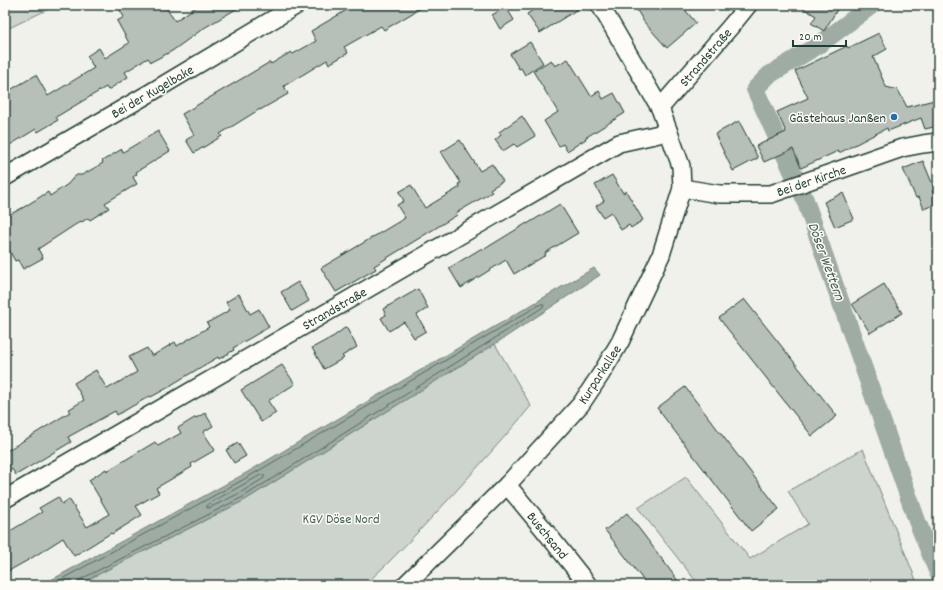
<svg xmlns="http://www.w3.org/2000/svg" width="943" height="590" font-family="Dekko,sans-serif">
	<rect width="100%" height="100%" fill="#f0f1eb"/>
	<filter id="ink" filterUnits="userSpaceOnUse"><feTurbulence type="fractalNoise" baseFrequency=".025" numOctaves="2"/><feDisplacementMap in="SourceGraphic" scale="8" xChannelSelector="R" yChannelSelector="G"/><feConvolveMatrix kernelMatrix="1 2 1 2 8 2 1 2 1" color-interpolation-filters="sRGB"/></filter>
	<g filter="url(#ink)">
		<g fill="#cdd3cd" stroke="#768880">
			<polygon points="5,5 57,5 5,30"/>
			<path d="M495,344l36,62c-27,32 -55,63 -83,94 -27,29 -54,58 -83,85h-288l168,-85z"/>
			<polygon points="863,449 918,585 699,585 638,508 686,477 750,559 808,524 788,491"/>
		</g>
		<polygon fill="#9faca4" stroke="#6c8077" points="594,268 600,275 495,344 245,500 77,585 42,585 246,473"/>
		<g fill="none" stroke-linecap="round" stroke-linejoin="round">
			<g stroke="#526961" stroke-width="1">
				<polygon points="261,475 264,475 264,478 240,493 209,508 207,508 207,505"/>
				<polyline points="51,585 248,477 541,304 544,304 543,307 492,340 243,497 79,580 77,582 77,585"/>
			</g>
			<polyline stroke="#9faca4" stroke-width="18" points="872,5 820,44 769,75 755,89 804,197 917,521 938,573"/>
		</g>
		<g fill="#b6bfb8" stroke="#1f3d34">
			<polygon points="117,5 164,5 175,21 199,5 243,5 204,28 172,51 151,62 148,58 125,72 128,77 108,90 106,87 56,117 58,120 38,132 36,129 5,148 5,93 36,75 48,96 94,68 87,56 99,48 105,58 129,43 117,21 124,17"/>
			<polygon points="351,5 426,5 384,30 381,26 344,47 348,53 329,64 327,60 284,86 288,94 260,110 260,109 220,134 222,136 194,153 186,140 194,135 182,114 270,62 271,64 291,52 293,54 316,41 311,31 345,11 344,9"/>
			<polygon points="541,5 584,5 540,33 527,14"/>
			<polygon points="634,5 681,5 696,23 667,48 644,22"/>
			<polygon points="798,5 840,5 824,31 811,23 816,16"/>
			<polygon points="506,7 514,20 500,29 492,15"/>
			<polygon points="879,33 887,49 873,57 886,87 898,90 907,107 938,99 938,126 925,129 921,118 888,131 887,128 839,153 838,151 801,168 793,149 764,162 756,146 786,132 777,112 808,98 795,71 847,46 848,48"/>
			<polygon points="530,42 543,63 525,75 521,68 519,69 510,54"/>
			<polygon points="568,59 591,96 599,91 603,99 614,93 625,113 585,138 586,139 567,151 563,144 559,146 544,121 558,112 533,71 551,60 555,66"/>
			<polygon points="522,116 535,136 517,147 514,144 503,151 495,140 501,135 499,132"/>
			<polygon points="739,121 758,158 733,171 715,134"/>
			<polygon points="158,131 170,151 136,172 137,174 133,177 137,184 105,203 109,208 90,220 88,218 82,222 81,221 38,249 43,258 23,269 18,260 15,261 5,242 5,217 24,207 48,192 50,196 68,184 73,178 77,175 82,175 103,163 102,161 122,149 123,152"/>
			<polygon points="460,140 480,171 492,164 503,181 490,189 492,192 456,213 457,215 374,266 376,269 336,292 321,268 405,218 397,205 404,201 399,192 411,185 425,208 460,187 458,184 461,183 441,152"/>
			<polygon points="923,161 935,190 932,191 938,203 924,209 919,197 916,198 903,169"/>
			<polygon points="612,175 623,193 626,191 643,220 631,228 629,225 621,230 611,212 603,217 596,206 604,201 595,185"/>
			<polygon points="843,193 854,219 835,227 824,202"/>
			<polygon points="560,204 578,233 545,253 546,255 514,274 506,260 461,288 449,268 482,248 483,250 527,223 527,224"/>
			<polygon points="298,282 309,301 292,311 281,292"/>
			<polygon points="884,284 902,313 870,333 852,304"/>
			<polygon points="418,289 428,308 417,315 426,331 414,338 404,322 389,331 381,318 386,315 383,309"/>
			<polygon points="239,294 250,314 259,309 269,327 233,348 234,350 219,359 218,357 171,385 171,386 151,397 150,396 117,415 115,411 68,437 71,442 16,475 12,469 5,474 5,452 70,412 68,410 84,400 74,383 96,370 107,389 137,372 129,357 147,348 152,356 175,342 177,346 209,327 207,323 230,310 226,302"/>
			<polygon points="744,299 837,416 812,436 719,318"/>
			<polygon points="346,327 357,347 342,356 344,358 324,369 312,348 334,336"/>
			<polygon points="282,365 295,384 268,401 276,413 261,422 241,390"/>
			<polygon points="685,387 779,509 751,531 657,408"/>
			<polygon points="205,413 213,426 203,432 215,450 191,464 192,467 156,488 159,493 136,506 142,515 112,534 111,533 74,556 63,538 30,559 5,573 5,534 42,512 39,508 58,497 62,504 69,499 87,527 109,514 89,480 106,469 107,471 155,442 158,446 181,433 178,428 196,417 196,418"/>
			<polygon points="238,443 246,456 234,463 226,450"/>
			<polygon points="627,513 653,547 681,585 647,585 605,530"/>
		</g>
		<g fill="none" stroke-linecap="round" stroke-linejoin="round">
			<defs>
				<g id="minor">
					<polyline points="660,108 731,26 748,5"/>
					<polyline points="5,177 150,93 297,5"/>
					<polyline points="682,188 719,194 771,194 902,148 923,144 938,142"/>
					<polyline points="507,485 542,527 588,585"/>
					<polyline points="5,499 619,143 659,134 668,130"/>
					<polyline points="405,585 507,485 581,404 601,374 620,342 661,255 682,188 681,166 660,108 600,5"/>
				</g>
			</defs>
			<use href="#minor" stroke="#1f3d34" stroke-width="20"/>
			<use href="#minor" stroke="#fdfcf7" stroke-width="17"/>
		</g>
	</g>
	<circle fill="#1f6fb2" stroke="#fdfcf7" stroke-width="1.5" cx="894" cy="117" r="4"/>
	<g text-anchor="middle" stroke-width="3" stroke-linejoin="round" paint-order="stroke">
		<g font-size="14" fill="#1f3d34" stroke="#fdfcf7">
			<text transform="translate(705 57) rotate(-49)" y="5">Strandstraße</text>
			<text transform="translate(152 91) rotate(-30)" y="5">Bei der Kugelbake</text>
			<text transform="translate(811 180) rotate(-19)" y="5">Bei der Kirche</text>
			<text transform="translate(334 308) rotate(-30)" y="5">Strandstraße</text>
			<text transform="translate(599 374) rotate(-57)" y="5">Kurparkallee</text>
			<text transform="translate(548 535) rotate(51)" y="5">Buschsand</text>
		</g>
		<g font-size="14" fill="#1f3d34" stroke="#fdfcf7" text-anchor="end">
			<text x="886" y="122">Gästehaus Janßen</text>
		</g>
		<g font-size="14" fill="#425b53" stroke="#fdfcf7">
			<text x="341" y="523">KGV Döse Nord</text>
		</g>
		<g font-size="15" font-style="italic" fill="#455e56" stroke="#fdfcf7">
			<text transform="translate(827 261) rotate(70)" y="5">Döser Wettern</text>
		</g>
	</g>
	<rect width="943" height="590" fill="none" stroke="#fdfcf7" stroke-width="20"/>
	<rect x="10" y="10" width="923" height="570" fill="none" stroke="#1f3d34" stroke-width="1.5" filter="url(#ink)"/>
	<path d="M793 40v6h53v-6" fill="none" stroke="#1f3d34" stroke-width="2"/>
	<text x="799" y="40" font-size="12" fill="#1f3d34" stroke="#fdfcf7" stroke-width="3" paint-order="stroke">20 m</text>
</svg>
